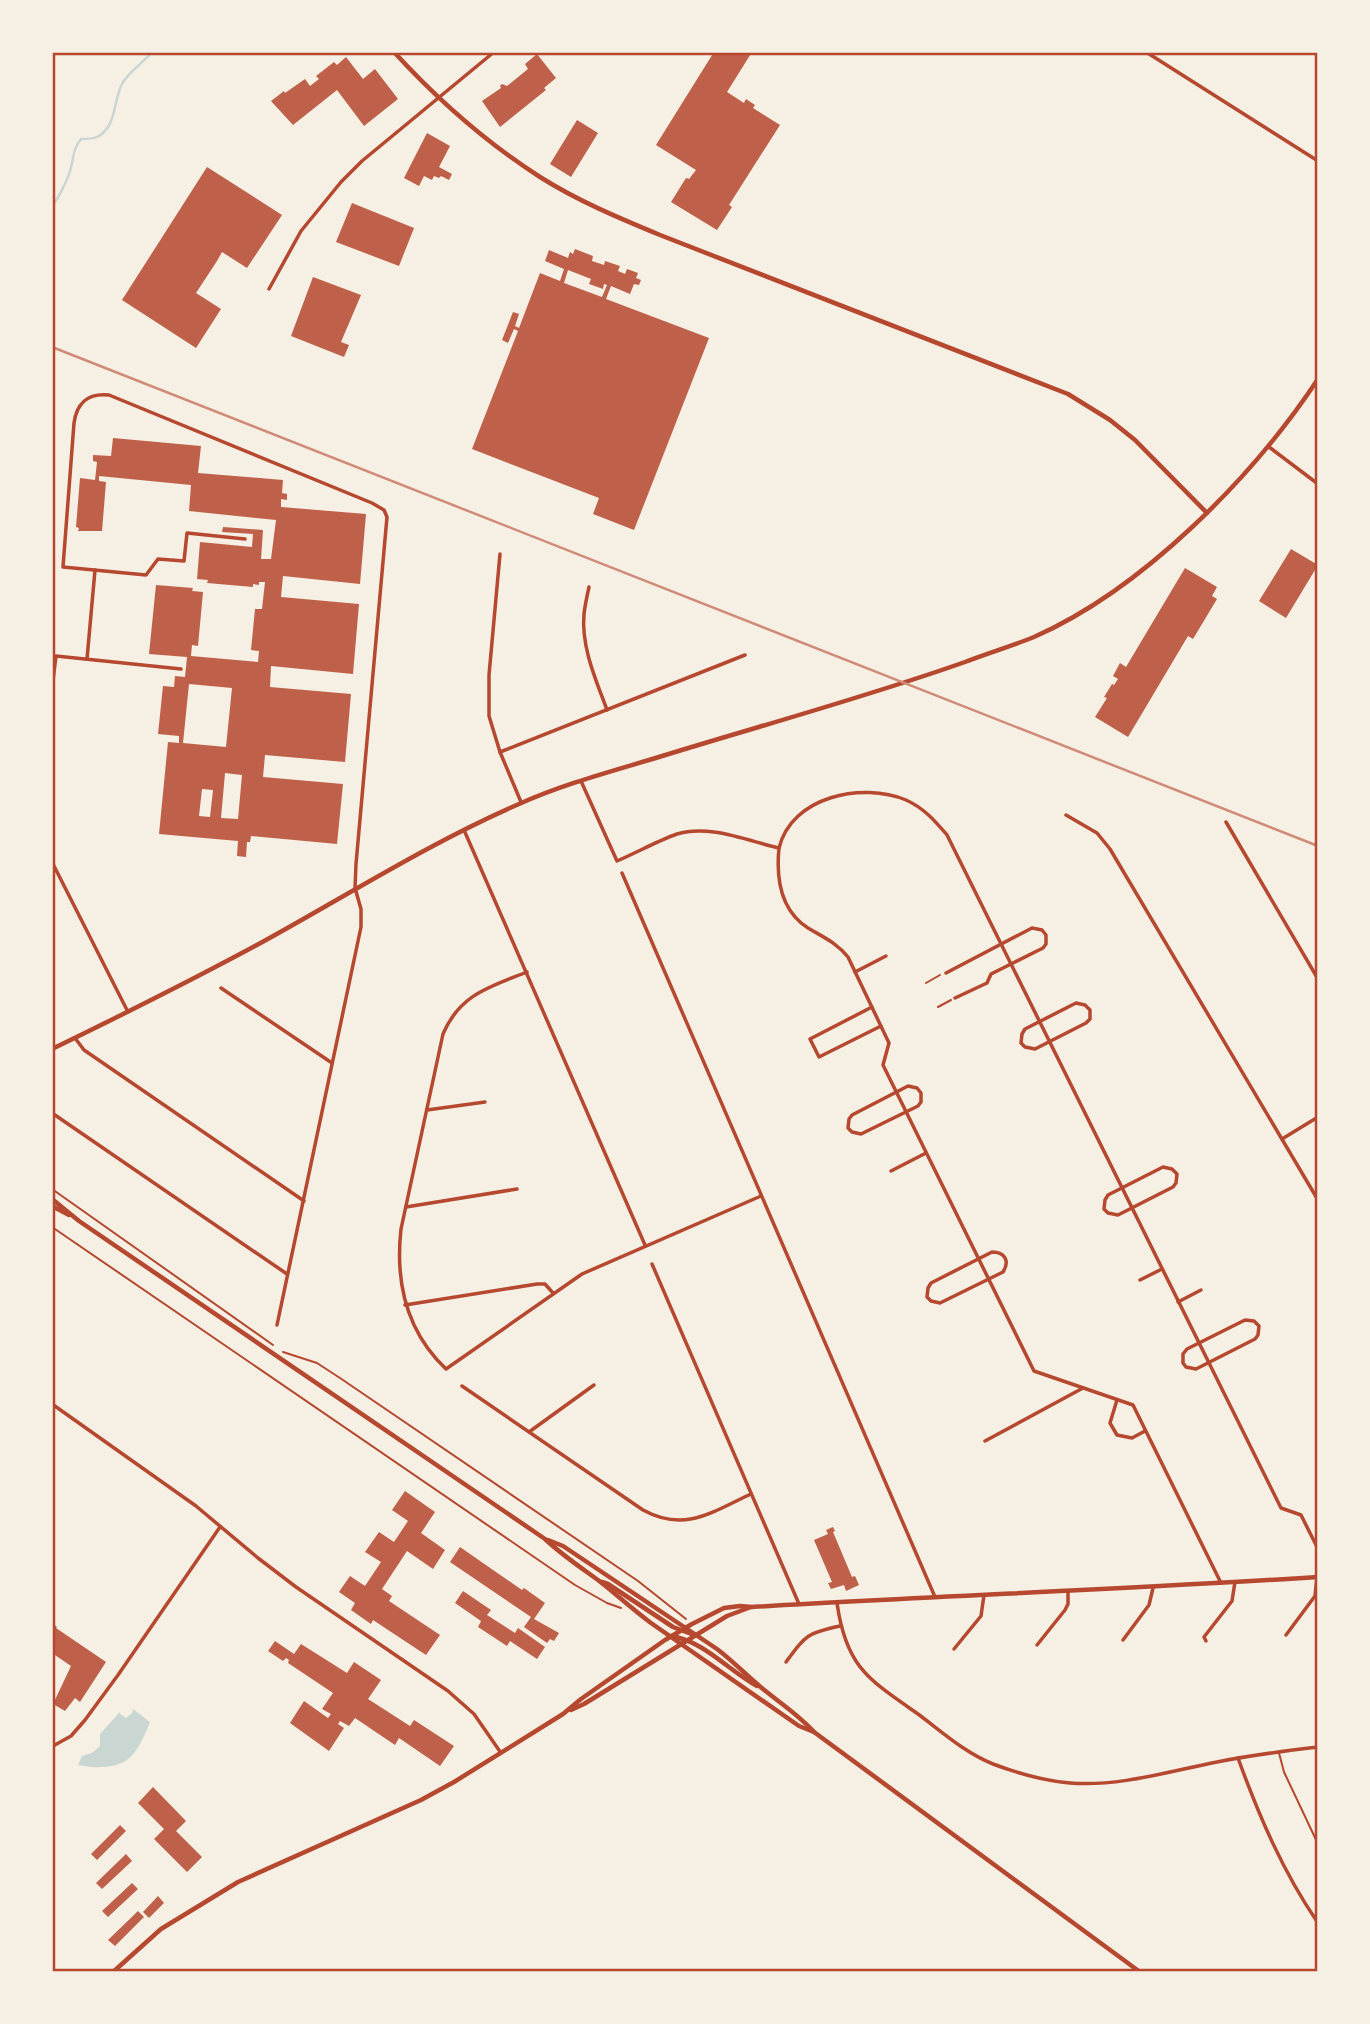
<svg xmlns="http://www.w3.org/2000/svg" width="1370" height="2024" font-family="Commissioner,sans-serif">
	<rect width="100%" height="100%" fill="#f6efe4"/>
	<path fill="#c9d6d2" d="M133,1709l17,13c-5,12 -12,30 -23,38 -12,9 -36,8 -49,5l4,-9 10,-3 8,-7v-12l20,-22v2l6,4 6,-5z"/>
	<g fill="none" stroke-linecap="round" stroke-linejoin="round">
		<path stroke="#c9d6d2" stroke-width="2.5" d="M52,206c6,-7 15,-25 18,-35 4,-12 2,-21 11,-32 5,0 12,0 16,-2 20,-10 16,-36 25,-53 6,-12 21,-21 30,-32"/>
	</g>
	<g fill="#bf614a" fill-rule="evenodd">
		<polygon points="714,52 752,52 727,92 744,103 746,99 755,105 753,108 780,125 729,205 732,207 717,230 671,202 686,178 689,179 696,170 656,145"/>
		<polygon points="537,54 556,78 544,88 546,90 500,127 482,101 501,88 500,86 502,84 507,86 528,69 525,64"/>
		<polygon points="346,57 363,79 375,69 398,99 364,126 337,90 293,125 271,101 284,91 285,93 305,79 310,86 319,79 316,76 334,62 337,65"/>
		<polygon points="577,120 598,133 571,177 550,164"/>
		<polygon points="427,133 450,146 439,167 452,174 449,180 441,176 439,178 434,176 432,180 424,176 419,186 404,178"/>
		<polygon points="207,167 282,215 247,268 222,252 217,261 196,293 221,309 196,348 122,300"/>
		<polygon points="352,203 414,228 399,266 336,242"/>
		<path d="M575,249l18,7 -1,5 12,4 1,-4 15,5 -2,5 7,3 2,-5 11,4 -2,5 5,2 -2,5 -5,-1 -4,10 -19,-8 -5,13 103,39 -75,192 -41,-16 6,-16 -127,-49 46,-118 -4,-2 -6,14 -6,-3 11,-28 6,2 -4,12 4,2 21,-55 20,8 4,-12 -19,-8 4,-11 19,8 2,-6 3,2zM568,270l23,9 -2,5 14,5 1,-5 3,1 -5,12 -38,-14z"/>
		<polygon points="313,277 361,295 341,342 349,345 344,357 291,336"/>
		<path d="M113,438l88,8 -3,27 85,7 -1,13 5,1v6l-6,-1v8l85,7 -6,70 -77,-8 -2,21 78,7 -6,70 -82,-8 -1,21 81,7 -6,68 -80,-7 -2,22 80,7 -6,60 -86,-8 -1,6h-3l-1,15 -9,-1 1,-15 -79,-7 9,-92 11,1v-7l-21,-2 5,-48 11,1 1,-11 10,1 2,-20 -38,-3 7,-69 37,3 -1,3 11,1 -5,54 -6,-1 -1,11 67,6 1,-11 -8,-1 4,-41h7l3,-27h-6v3l-6,-1v3l-46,-4 1,-3 -11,-1 3,-37 52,5 1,-13 -31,-2 1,-5 40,3 -2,29h10l5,-39 -87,-9 2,-26 -92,-9v5l7,1 -4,49h-24l1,-3 -3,-1 4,-49 15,2 2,-18 -4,-1v-6l18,1zM189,684l43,4 -6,59 -43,-4zM225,773l17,2 -4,44 -17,-1zM202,789l11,1 -3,27 -11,-1z"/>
		<polygon points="1291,549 1318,565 1286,618 1259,601"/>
		<polygon points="1185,568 1217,587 1212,596 1217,599 1193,639 1188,636 1128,737 1095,717 1107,698 1104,697 1112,684 1114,685 1118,679 1113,676 1120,663 1126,667"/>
		<polygon points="405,1491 435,1512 421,1533 445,1550 433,1569 407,1551 382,1589 392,1596 389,1601 440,1635 426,1655 373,1620 371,1624 351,1610 355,1603 339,1592 350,1576 365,1586 381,1562 365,1552 379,1532 394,1542 408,1521 392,1510"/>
		<polygon points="833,1527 835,1531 833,1532 852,1577 855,1576 859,1585 846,1591 844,1585 831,1589 828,1583 832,1582 814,1540 828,1534 826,1530"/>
		<polygon points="460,1547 522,1590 524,1588 545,1603 534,1619 559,1633 554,1641 550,1639 547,1643 524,1627 531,1617 450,1562"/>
		<polygon points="463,1591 491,1610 487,1615 515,1633 518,1628 545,1647 537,1659 510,1641 507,1646 478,1627 481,1621 455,1603"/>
		<polygon points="52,1623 57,1627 56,1628 106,1662 80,1702 75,1698 65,1711 53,1704 71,1666 52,1653"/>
		<polygon points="275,1641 294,1654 301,1644 347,1673 354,1662 381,1680 368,1699 410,1726 414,1720 454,1746 440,1766 399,1738 395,1745 355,1718 349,1726 340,1721 338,1724 344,1728 329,1751 290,1723 304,1701 328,1718 331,1714 322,1709 333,1693 288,1663 289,1660 286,1658 283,1661 268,1651"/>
		<polygon points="153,1787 186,1821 176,1831 202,1857 187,1872 154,1839 164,1829 138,1803"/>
		<polygon points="120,1825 126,1831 97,1860 91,1854"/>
		<polygon points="126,1854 132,1861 102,1889 96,1883"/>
		<polygon points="132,1883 138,1889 108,1917 102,1911"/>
		<polygon points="158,1896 164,1903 149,1918 143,1912"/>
		<polygon points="138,1911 144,1917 115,1946 108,1940"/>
	</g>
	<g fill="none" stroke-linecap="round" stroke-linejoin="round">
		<g stroke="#b5482f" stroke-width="2">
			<polyline points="926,983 940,975"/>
			<polyline points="938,1007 951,1000"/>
			<polyline points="52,1189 273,1345"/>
			<polyline points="52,1227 575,1585 607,1603 621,1608"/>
			<polyline points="283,1352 317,1363 340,1378 638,1581 686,1619"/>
		</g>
		<polyline stroke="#b5482f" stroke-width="2" points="1279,1753 1284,1772 1318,1844"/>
		<g stroke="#b5482f" stroke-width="3.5">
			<polyline points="1146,52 1318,161"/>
			<polyline points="269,289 301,231 341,182 362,161 494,52"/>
			<polyline points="1269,447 1318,484"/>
			<path d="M245,539l-58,-6 -3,28 -26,-2 -12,16 -83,-8 11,-144c3,-21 14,-30 35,-28l263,108 12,7 3,7 -31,347 -1,24 6,21v18l-84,398"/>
			<polyline points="500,554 489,675 489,716 500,752 521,802"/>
			<path d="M589,587c-2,9 -4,18 -5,27 -3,33 12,66 23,96"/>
			<polyline points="87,659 95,570"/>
			<polyline points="52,689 56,656 181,669"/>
			<polyline points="500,752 745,655"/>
			<path d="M581,781l36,80c19,-8 40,-20 60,-27 32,-10 71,7 102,14 -3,30 1,62 29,80 15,9 29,15 40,29l41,86 -6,22 151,306 99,34 88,178"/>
			<polyline points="1066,815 1097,833 1110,849 1318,1200"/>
			<polyline points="1226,822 1318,979"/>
			<polyline points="464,830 645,1245"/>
			<path d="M779,848c13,-52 83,-66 127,-48 18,8 29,21 41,35l334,673 20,7 17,34"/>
			<polyline points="52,862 128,1012"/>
			<polyline points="622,873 935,1597"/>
			<path d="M527,972c-37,15 -67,22 -84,62l-42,195c-6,54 5,102 45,140l136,-95 179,-78"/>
			<polyline points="855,972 886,956"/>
			<polyline points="946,973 1032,928 1042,930 1046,935 1046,944 1043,948 991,974 987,983 955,998"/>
			<polyline points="221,988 332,1063"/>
			<polygon points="1076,1003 1085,1005 1090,1010 1090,1019 1086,1023 1035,1049 1025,1047 1021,1043 1022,1034 1025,1029"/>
			<polyline points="872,1007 810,1039 819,1057 881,1026"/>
			<polyline points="75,1038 84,1050 304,1201"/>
			<polygon points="908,1086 917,1088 921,1093 921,1102 918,1106 861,1134 852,1132 848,1128 849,1119 852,1115"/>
			<polyline points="427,1110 485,1102"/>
			<polyline points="52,1113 287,1274"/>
			<polyline points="1282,1139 1318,1117"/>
			<polygon points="1163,1167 1172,1169 1177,1174 1176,1183 1173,1187 1118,1215 1108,1213 1104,1209 1105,1200 1108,1195"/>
			<polyline points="891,1171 926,1153"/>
			<polyline points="406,1207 517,1189"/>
			<path d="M992,1252c13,0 18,9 11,20l-63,31 -9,-2 -4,-4 1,-9 3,-5z"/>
			<polyline points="652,1264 799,1604"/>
			<polyline points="1140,1280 1162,1269"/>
			<polyline points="1178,1302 1201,1290"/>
			<polyline points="405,1305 537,1284 545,1284 553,1293"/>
			<polygon points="1245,1320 1254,1321 1259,1326 1258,1335 1255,1339 1196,1369 1186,1367 1183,1363 1183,1354 1187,1349"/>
			<path d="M462,1386l181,124c42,23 69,2 108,-16"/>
			<polyline points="1117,1400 1110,1423 1117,1435 1132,1438 1145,1431"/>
			<polyline points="52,1404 196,1506 258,1558 296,1587 448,1691 474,1714 501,1753"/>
			<polyline points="529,1432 594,1385"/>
			<polyline points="985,1441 1083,1388"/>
			<path d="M837,1603c9,64 31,76 81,111 23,17 47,39 75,50 24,9 51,17 77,19 49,4 100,-12 147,-21 34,-7 67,-11 101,-15"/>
			<polyline points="1286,1635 1315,1596 1317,1577"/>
			<polyline points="1123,1640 1149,1605 1153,1588"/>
			<polyline points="1206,1641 1204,1637 1232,1601 1235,1582"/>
			<polyline points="1037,1645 1065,1610 1068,1604 1068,1591"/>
			<polyline points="954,1649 981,1616 984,1595"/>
			<path d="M786,1662c20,-27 21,-29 54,-36"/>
			<polyline points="53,1746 71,1736 85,1720 118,1675 220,1527"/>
			<path d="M1238,1758c21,58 45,114 80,165"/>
		</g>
		<g stroke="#b5482f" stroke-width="4.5">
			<path d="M394,52c43,47 93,91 146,125 38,24 79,41 120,58l408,159 42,26 25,20 72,73"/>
			<path d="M52,1049c68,-33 136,-67 203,-103 88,-48 172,-102 264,-142 49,-22 102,-35 153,-51 98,-30 197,-57 293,-91 23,-9 47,-16 69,-25 109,-48 219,-160 284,-258"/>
			<path d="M52,1199l27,22 466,318c17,16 35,28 53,41 18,14 34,29 53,43l148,103 15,6"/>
			<polyline points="52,1206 69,1215"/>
			<path d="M548,1540l15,6 154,103c16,12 30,27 46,40 17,14 36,26 51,43l326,240"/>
			<polyline points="602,1582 608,1584 673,1627 694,1635"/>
			<path d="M671,1636c33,5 58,35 86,50"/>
			<polyline points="571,1710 584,1704 727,1616 751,1607"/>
			<path d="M113,1972l48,-43 77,-47 183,-82 33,-18 109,-68 18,-15 84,-59 27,-16 32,-16 16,-2 12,1c188,-11 377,-18 566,-30"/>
		</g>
		<polyline stroke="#cf8b77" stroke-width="2.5" points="52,347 1318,846"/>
	</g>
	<rect width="1370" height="2024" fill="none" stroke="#f6efe4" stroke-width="108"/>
	<rect x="54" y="54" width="1262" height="1916" fill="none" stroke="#b5482f" stroke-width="2.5"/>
</svg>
